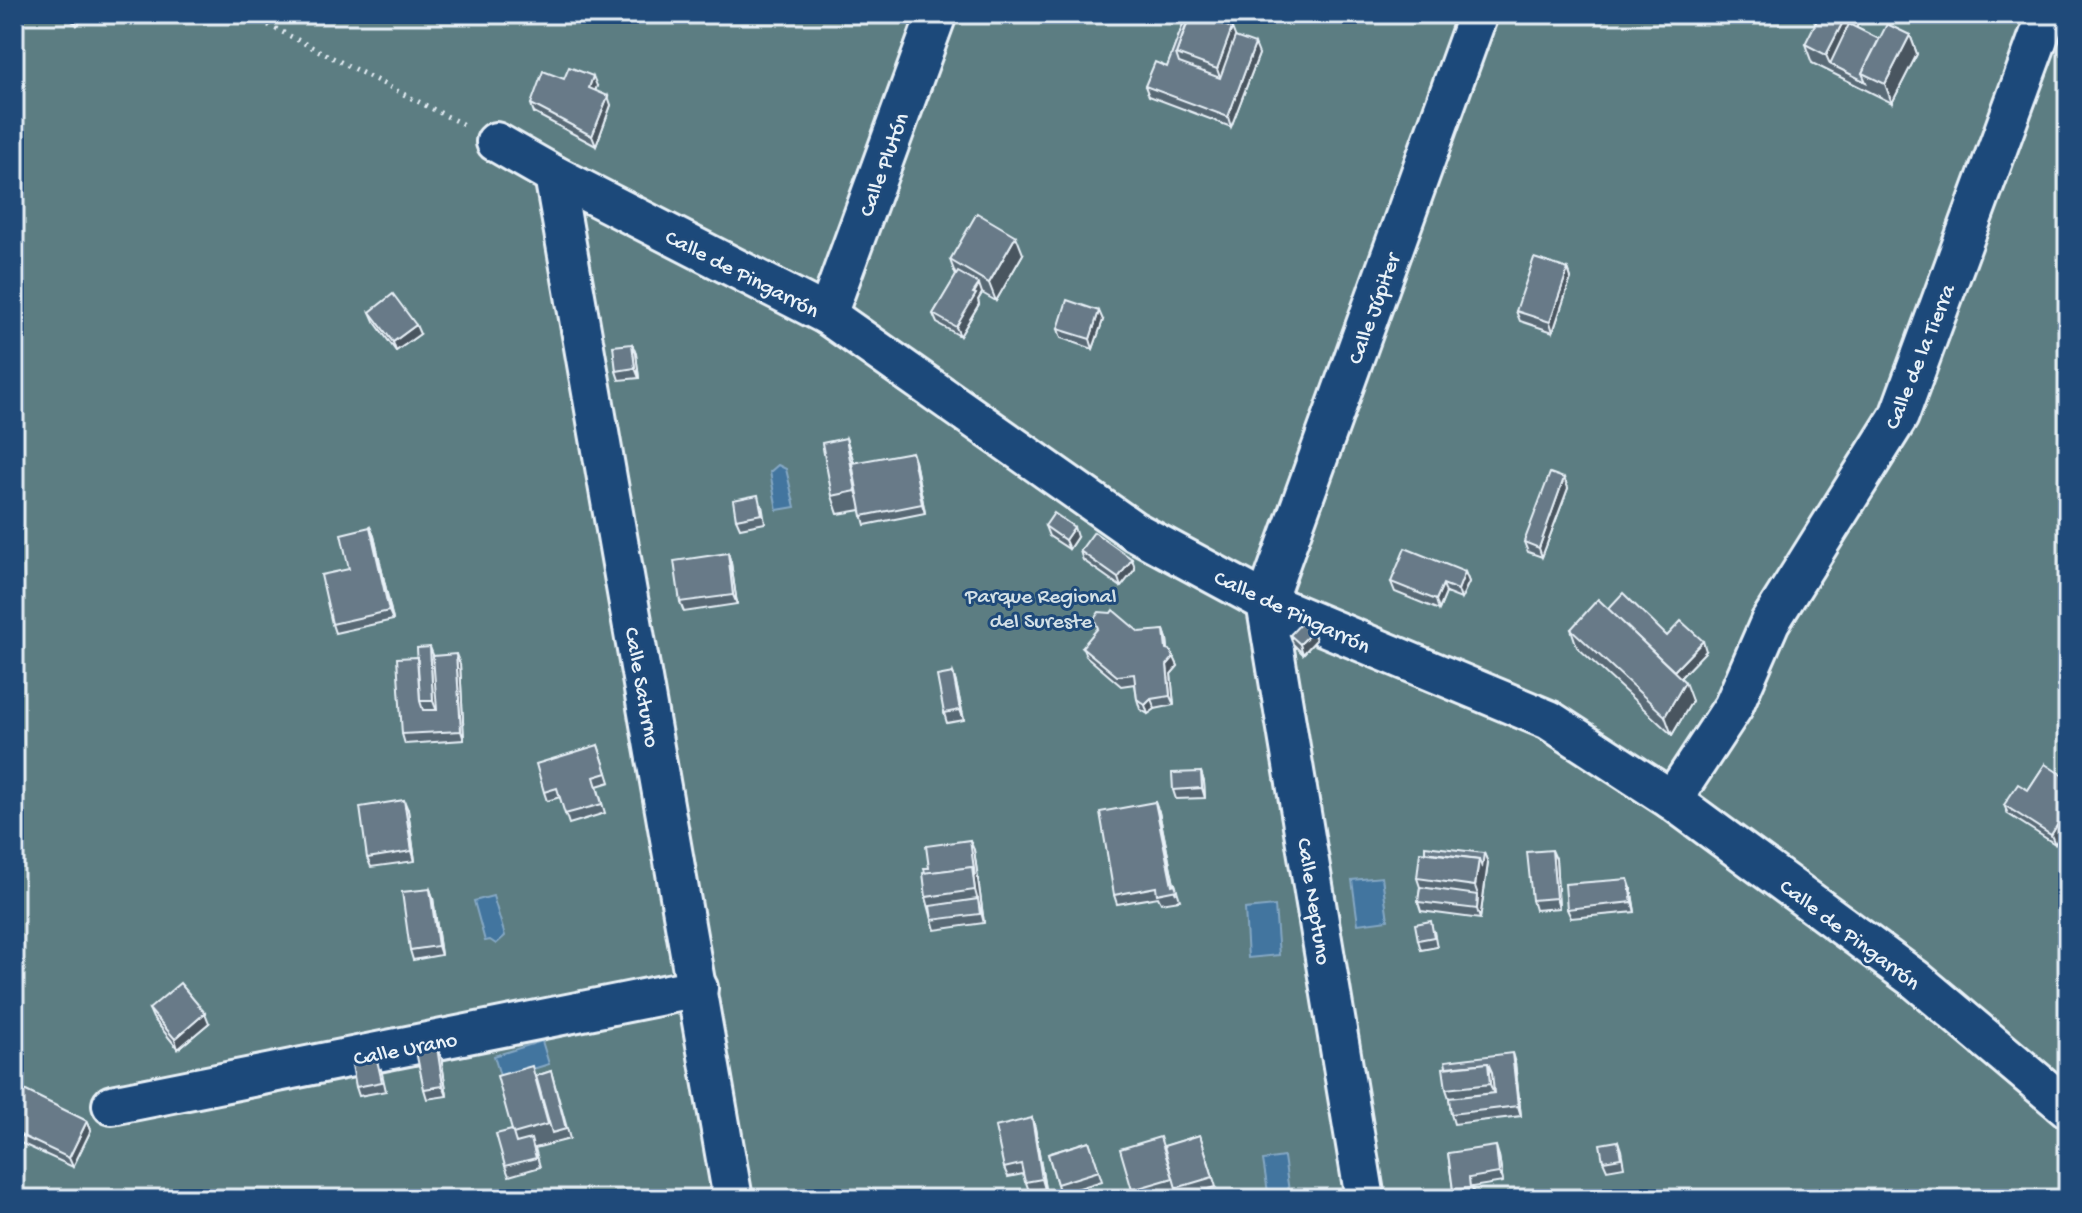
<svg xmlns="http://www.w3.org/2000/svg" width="2082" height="1213" font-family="'Gochi Hand',sans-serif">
	<rect width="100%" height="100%" fill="#1f4a7a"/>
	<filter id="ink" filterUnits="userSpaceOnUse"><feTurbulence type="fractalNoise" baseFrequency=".0125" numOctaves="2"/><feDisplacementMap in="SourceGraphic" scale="16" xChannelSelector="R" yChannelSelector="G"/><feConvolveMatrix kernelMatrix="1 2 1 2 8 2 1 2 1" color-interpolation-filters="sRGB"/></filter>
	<g filter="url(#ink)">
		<rect fill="#5c7d82" stroke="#a2b7bd" stroke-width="2" x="14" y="14" width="2054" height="1185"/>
		<g fill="#42759f" stroke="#84a7c3" stroke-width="2">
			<polygon points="778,465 786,469 795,507 777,510 770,472"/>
			<polygon points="1382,877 1388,920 1358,924 1352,880"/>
			<polygon points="493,896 505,936 496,944 490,940 485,941 474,901"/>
			<polygon points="1275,906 1279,955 1248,958 1245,909"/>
			<polygon points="542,1041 549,1064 501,1079 494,1056"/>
			<polygon points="1284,1157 1290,1198 1269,1199 1263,1160"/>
		</g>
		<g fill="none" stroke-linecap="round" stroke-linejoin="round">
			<defs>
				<g id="street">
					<polyline points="496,142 554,175 827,315 1134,531 1266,602 1549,720 1672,800 1915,979 2068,1108"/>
					<polyline points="554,175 733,1199"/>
					<polyline points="827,315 937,14"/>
					<polyline points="1672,800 1733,707 1770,622 1899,416 2047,14"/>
					<polyline points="112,1105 698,988"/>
					<polyline points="1365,1199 1266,602 1478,14"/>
				</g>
			</defs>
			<use href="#street" stroke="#e8f1f8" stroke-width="44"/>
			<polyline stroke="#e8f1f8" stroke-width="5" stroke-dasharray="2 6" stroke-linecap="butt" points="247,14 464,125"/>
			<use href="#street" stroke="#1f4a7a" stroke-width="38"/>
		</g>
		<g fill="#596975" stroke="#e8f1f8" stroke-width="2">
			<polygon points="64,14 86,14 77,25"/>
			<polygon points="1185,19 1235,37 1259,54 1231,127 1149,96 1145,86 1167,67"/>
			<polygon points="1858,24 1856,28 1879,39 1910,35 1917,54 1892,103 1812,63 1805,44"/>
			<polygon points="564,79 597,86 595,91 611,105 596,146 534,113 531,104"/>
			<polygon points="1023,254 996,301 982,293 978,300 979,304 960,336 937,323 933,314 956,276 950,260"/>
			<polygon points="1568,269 1571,278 1553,332 1520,321 1516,311"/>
			<polygon points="370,312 420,334 396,351 374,321"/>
			<polygon points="1103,320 1093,349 1061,338 1058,329"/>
			<polygon points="632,344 636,354 639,378 619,380 616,371"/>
			<polygon points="846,438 854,462 915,461 925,513 865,525 861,510 838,514 832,496"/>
			<polygon points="1564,478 1568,488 1542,557 1528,552 1524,542"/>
			<polygon points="762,505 765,523 740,528 736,519"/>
			<polygon points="1045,526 1077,537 1069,549 1049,536"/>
			<polygon points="370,527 374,536 393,620 335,633 332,624 349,569"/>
			<polygon points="1080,551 1132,559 1135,569 1121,587 1083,560"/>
			<polygon points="728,553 731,563 737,604 684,612 680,602"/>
			<polygon points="1465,572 1469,582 1461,599 1446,593 1439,610 1395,592 1391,582"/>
			<polygon points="1608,609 1667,636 1706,651 1680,678 1692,701 1672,735 1577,647 1571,629"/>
			<polygon points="1164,630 1167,639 1168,649 1178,666 1171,674 1174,705 1155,709 1148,714 1140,709 1137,699 1135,684 1121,686 1086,656 1082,647"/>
			<polygon points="1313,631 1316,640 1303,654 1293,644 1290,635"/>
			<polygon points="433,656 460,664 464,740 405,744 402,734"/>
			<polygon points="953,673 956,683 964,720 947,723 944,713"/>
			<polygon points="598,745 610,782 597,786 605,813 569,824 560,797 547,801 544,792"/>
			<polygon points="2045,764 2055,844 2008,814 2004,805 2028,790"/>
			<polygon points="1201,772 1204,782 1205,798 1176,799 1173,790"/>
			<polygon points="408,810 415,861 371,867 367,858"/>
			<polygon points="1159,812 1174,884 1175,884 1180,900 1161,903 1158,897 1117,904 1114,895"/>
			<polygon points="974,850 984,923 935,930 926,897 925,873 929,868"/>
			<polygon points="1484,853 1488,863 1480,919 1421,911 1418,902 1420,887 1417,878"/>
			<polygon points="1556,859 1559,908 1535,910 1532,900"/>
			<polygon points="1631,888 1635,912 1571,918 1567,909"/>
			<polygon points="430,889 433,898 441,955 413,960 410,950"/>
			<polygon points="1434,931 1437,947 1421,950 1418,940"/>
			<polygon points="149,1009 209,1023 178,1049 153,1018"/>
			<polygon points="441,1057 447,1096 427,1099 424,1089"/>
			<polygon points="1515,1063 1521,1116 1454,1124 1451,1114 1449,1098 1446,1089"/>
			<polygon points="381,1069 386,1091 359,1096 356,1087"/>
			<polygon points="551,1071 570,1139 535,1148 540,1167 509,1176 505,1166 512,1130 536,1076"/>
			<polygon points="14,1106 87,1121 91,1130 73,1167 14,1140"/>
			<polygon points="1032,1118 1035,1128 1045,1189 1029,1191 1023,1174 1008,1177 1004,1168"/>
			<polygon points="1200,1135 1216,1187 1173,1199 1135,1199 1132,1190 1165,1146"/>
			<polygon points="1089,1141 1102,1181 1060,1194 1048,1154"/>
			<polygon points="1618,1141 1621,1150 1624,1167 1607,1170 1603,1161"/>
			<polygon points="1448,1153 1499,1156 1503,1182 1472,1187 1474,1197 1457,1199 1453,1190"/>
		</g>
		<g fill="#48555f" stroke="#e8f1f8" stroke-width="2">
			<polygon points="14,14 28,14 14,31"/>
			<polygon points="73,14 86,14 77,25"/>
			<polygon points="1847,14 1854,14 1858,24 1836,67 1830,64 1826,55"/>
			<polygon points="1232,28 1239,46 1224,88 1217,69"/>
			<polygon points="1910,35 1917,54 1892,103 1885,84"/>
			<polygon points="1255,44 1259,54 1231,127 1228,117"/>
			<polygon points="593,76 597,86 592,98 589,88"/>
			<polygon points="608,96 611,105 596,146 592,136"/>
			<polygon points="1016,236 1023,254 996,301 989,283"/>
			<polygon points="1568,269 1571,278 1553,332 1550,322"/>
			<polygon points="979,284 982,293 978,300 979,304 960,336 956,327"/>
			<polygon points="1099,311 1103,320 1093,349 1090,339"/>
			<polygon points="416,325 420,334 396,351 393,342"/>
			<polygon points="632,344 636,354 639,378 635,368"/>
			<polygon points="846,438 852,457 863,510 856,491"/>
			<polygon points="912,452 915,461 925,513 922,504"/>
			<polygon points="1564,478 1568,488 1542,557 1539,548"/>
			<polygon points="370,527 374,536 393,620 389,611"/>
			<polygon points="1074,527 1077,537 1069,549 1065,540"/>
			<polygon points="728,553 731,563 737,604 733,595"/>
			<polygon points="1132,559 1135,569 1121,587 1118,578"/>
			<polygon points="1465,572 1469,582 1461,599 1458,590"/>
			<polygon points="1443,584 1446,593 1439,610 1436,600"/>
			<polygon points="1164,630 1167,639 1169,658 1166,649"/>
			<polygon points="1313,631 1316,640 1303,654 1300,644"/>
			<polygon points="1703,641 1706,651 1674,684 1670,675"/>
			<polygon points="430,647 437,665 440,719 433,701"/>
			<polygon points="456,654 460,664 464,740 461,731"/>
			<polygon points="1174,657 1178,666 1171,674 1174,705 1170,696 1167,665"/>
			<polygon points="953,673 956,683 964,720 960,710"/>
			<polygon points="1685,682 1692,701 1672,735 1665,716"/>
			<polygon points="1151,699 1155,709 1148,714 1145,705"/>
			<polygon points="1201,772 1204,782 1205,798 1202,788"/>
			<polygon points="404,800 408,810 415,861 412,851"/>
			<polygon points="1155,802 1159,812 1176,894 1172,885"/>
			<polygon points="2068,808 2068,823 2055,844 2051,835"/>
			<polygon points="970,840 974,850 984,923 975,890 972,867"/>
			<polygon points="1552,850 1556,859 1559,908 1556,898"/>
			<polygon points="1484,853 1488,863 1480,919 1477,909 1478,895 1475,886 1479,859"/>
			<polygon points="1628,879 1631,888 1635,912 1632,902"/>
			<polygon points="430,889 433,898 441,955 438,946"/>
			<polygon points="205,1013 209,1023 178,1049 175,1039"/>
			<polygon points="437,1047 441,1057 447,1096 443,1086"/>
			<polygon points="1512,1053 1515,1063 1521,1116 1518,1106"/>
			<polygon points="1488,1063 1495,1081 1497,1103 1490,1084"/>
			<polygon points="1032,1118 1035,1128 1045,1189 1042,1179"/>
			<polygon points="87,1121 91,1130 73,1167 69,1158"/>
			<polygon points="1496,1146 1499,1156 1503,1182 1499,1173"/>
		</g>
		<g fill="#677a88" stroke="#e8f1f8" stroke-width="2">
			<polygon points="1191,14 1195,14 1232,28 1217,69 1176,54"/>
			<polygon points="1820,14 1847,14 1826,55 1805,44"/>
			<polygon points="1185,19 1188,20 1176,54 1179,63 1220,78 1235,37 1255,44 1228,117 1145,86 1155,62 1167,67"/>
			<polygon points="1849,24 1879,39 1862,73 1866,82 1830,64"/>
			<polygon points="1887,24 1910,35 1885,84 1862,73"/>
			<polygon points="569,67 593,76 589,88 608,96 592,136 531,104 543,71 564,79"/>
			<polygon points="977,213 1016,236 989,283 950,260"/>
			<polygon points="1534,258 1568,269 1550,322 1516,311"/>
			<polygon points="958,272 979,284 973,293 976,294 956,327 933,314"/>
			<polygon points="393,294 416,325 393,342 370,312"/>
			<polygon points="1067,300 1099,311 1090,339 1058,329"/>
			<polygon points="632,344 635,368 616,371 613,346"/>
			<polygon points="846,438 856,491 832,496 822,443"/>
			<polygon points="912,452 922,504 862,516 852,463"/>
			<polygon points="1550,473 1564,478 1539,548 1524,542"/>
			<polygon points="758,495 762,514 736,519 733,500"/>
			<polygon points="1054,513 1074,527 1065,540 1045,526"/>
			<polygon points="370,527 389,611 332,624 321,575 349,569 341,534"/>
			<polygon points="1094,532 1132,559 1118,578 1080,551"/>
			<polygon points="1405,548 1465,572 1458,590 1443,584 1436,600 1391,582"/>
			<polygon points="728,553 733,595 680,602 674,561"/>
			<polygon points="1623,593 1667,636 1681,621 1703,641 1674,671 1608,609"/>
			<polygon points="1598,599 1685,682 1665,716 1571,629"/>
			<polygon points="1113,610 1139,632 1164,630 1166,649 1170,650 1174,657 1167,665 1170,696 1151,699 1145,705 1137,699 1134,674 1117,676 1082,647 1098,628 1094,619 1099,612 1111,613"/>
			<polygon points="1303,621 1313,631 1300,644 1290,635"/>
			<polygon points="430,647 433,701 420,701 417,648"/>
			<polygon points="456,654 461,731 402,734 397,658 417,657 420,701 423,710 437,710 433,656"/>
			<polygon points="953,673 960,710 944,713 937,676"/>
			<polygon points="598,745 607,773 594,777 602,804 565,814 557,788 544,792 536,764"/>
			<polygon points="2045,764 2068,779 2068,808 2051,835 2004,805 2018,784 2028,790"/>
			<polygon points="1201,772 1202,788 1173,790 1172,773"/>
			<polygon points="404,800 412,851 367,858 360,807"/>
			<polygon points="1155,802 1172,885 1175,884 1177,890 1157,894 1156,887 1114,895 1100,812"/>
			<polygon points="970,840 975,876 972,867 925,873 924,868 929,868 926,846"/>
			<polygon points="1425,846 1484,853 1482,868 1479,859 1425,852"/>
			<polygon points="1552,850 1556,898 1532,900 1527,852"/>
			<polygon points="1420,852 1479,859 1475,886 1417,878"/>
			<polygon points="972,867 975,890 926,897 923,873"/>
			<polygon points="1628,879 1632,902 1567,909 1565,884"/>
			<polygon points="1420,887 1478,895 1477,909 1418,902"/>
			<polygon points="430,889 438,946 410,950 402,892"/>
			<polygon points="978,899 980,914 932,920 930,906"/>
			<polygon points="1431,921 1434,937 1418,940 1415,924"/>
			<polygon points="180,983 205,1013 175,1039 149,1009"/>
			<polygon points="437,1047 443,1086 424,1089 416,1052"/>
			<polygon points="1512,1053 1518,1106 1451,1114 1449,1098 1494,1093 1492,1072 1488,1063 1446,1067 1445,1061"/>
			<polygon points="377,1060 382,1082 356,1087 352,1065"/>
			<polygon points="1488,1063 1490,1084 1446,1089 1443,1068"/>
			<polygon points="532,1066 548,1124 513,1134 497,1076"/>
			<polygon points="551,1071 566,1129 552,1133 536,1076"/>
			<polygon points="22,1089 87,1121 69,1158 14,1132 14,1106"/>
			<polygon points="1032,1118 1042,1179 1025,1182 1021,1164 1004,1168 995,1127"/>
			<polygon points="512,1130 516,1143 531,1139 536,1158 505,1166 496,1134"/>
			<polygon points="1200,1135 1213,1177 1176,1188 1164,1146"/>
			<polygon points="1160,1137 1173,1178 1132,1190 1120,1149"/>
			<polygon points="1089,1141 1099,1171 1057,1184 1048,1154"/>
			<polygon points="1618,1141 1621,1158 1603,1161 1600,1144"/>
			<polygon points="1496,1146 1499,1173 1469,1178 1470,1188 1453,1190 1448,1153"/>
			<polygon points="1166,1190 1169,1199 1143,1199 1143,1197"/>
		</g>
	</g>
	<g text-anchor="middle" stroke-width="6" stroke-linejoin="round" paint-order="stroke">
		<g font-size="22" fill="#e8f1f8" stroke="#1f4a7a">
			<text transform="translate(882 164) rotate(-70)" y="8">Calle Plutón</text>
			<text transform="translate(743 272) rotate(27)" y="8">Calle de Pingarrón</text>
			<text transform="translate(1372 308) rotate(-70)" y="8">Calle Júpiter</text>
			<text transform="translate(1918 356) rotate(-68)" y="8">Calle de la Tierra</text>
			<text transform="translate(1293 610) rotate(25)" y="8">Calle de Pingarrón</text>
			<text transform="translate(644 687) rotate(80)" y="8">Calle Saturno</text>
			<text transform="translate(1316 901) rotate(81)" y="8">Calle Neptuno</text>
			<text transform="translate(1851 933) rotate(37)" y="8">Calle de Pingarrón</text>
			<text transform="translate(405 1047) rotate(-11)" y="8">Calle Urano</text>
		</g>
		<g font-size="22" fill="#d3e0e6" stroke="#1f4a7a">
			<text x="1041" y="602">Parque Regional<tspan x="1041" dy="25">del Sureste</tspan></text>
		</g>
	</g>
	<rect width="2082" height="1213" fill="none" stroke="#1f4a7a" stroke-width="48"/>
	<rect x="24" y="24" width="2034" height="1165" fill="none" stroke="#e8f1f8" stroke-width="3" filter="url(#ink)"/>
</svg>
